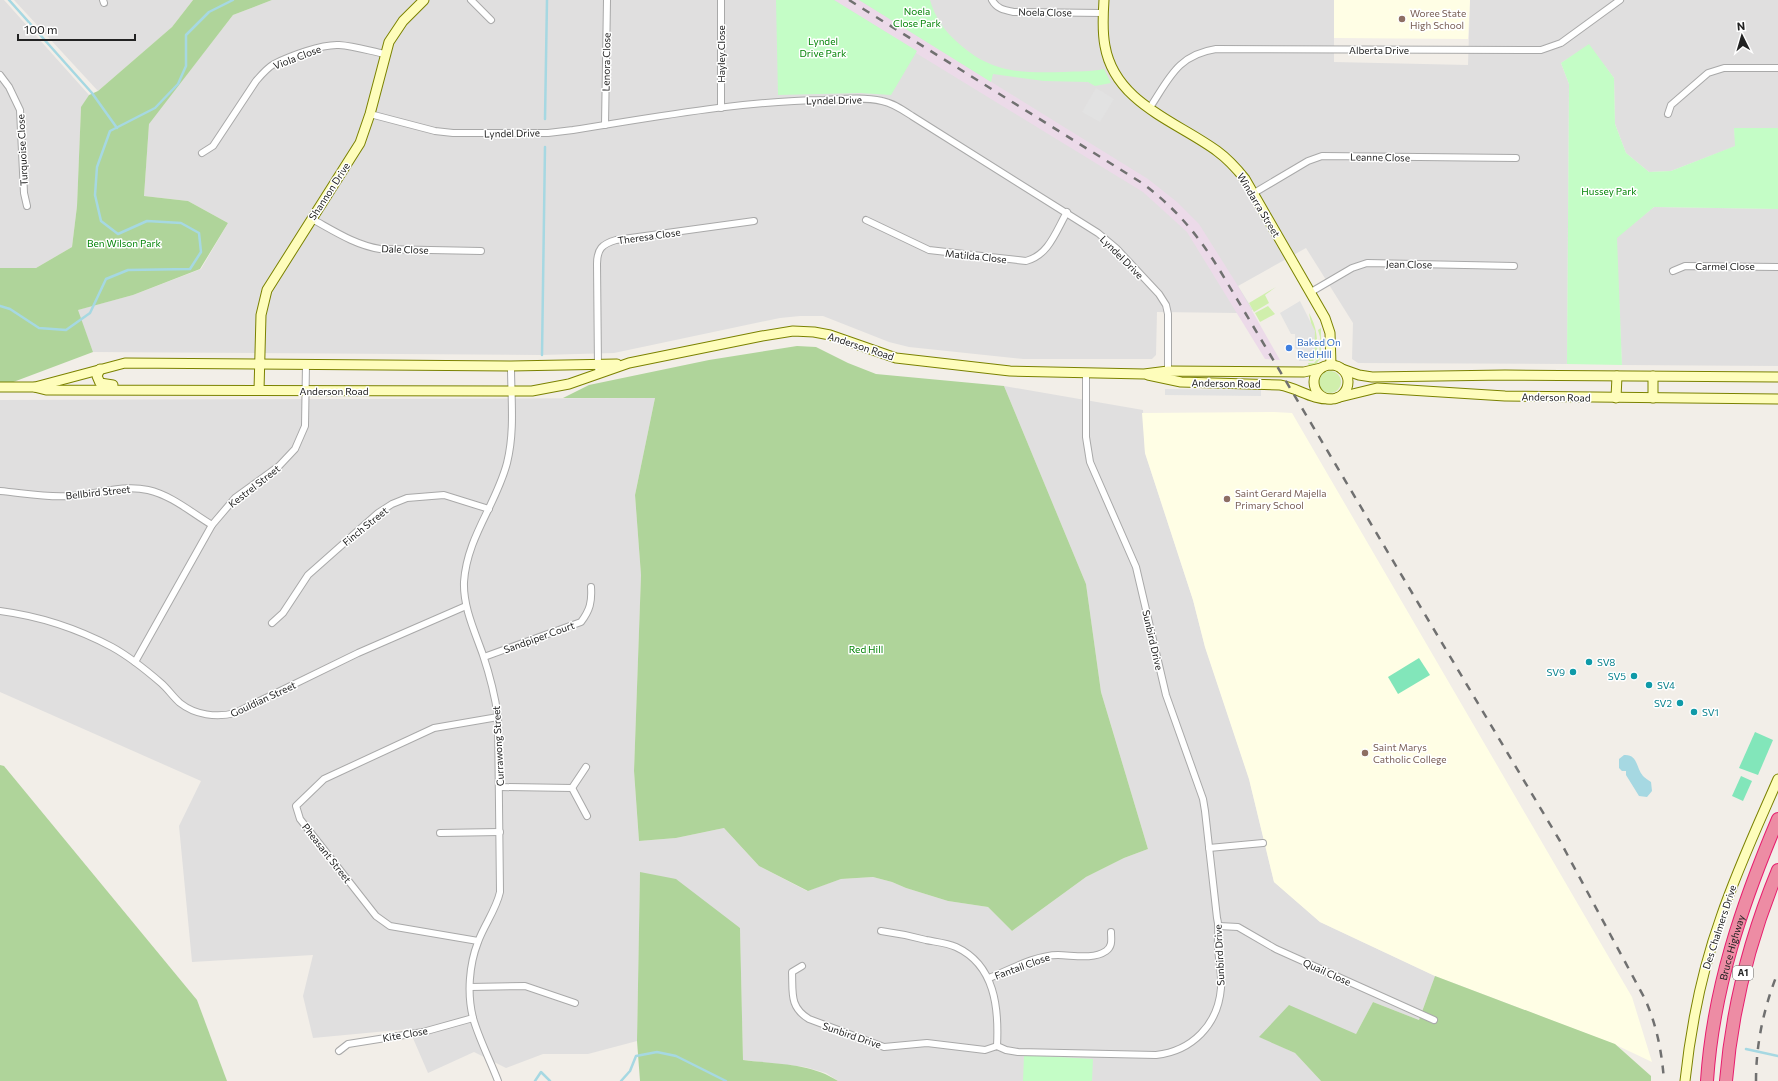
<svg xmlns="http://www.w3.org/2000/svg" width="1778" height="1081" font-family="Commissioner,sans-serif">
	<rect width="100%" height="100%" fill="#f2eee8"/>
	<g fill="#e0dfdf">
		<polygon points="0,0 4,0 89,95 81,108 77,206 72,247 36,268 0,268"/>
		<polygon points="14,0 193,0 172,27 98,91"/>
		<polygon points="272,0 1334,0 1334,62 1468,65 1470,0 1778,0 1778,128 1734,128 1736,146 1671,171 1649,172 1626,153 1615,124 1614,78 1589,45 1561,63 1569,84 1567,364 1358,363 1352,359 1353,323 1306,248 1238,286 1253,310 1237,313 1157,312 1156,355 1152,359 1023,359 909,347 889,342 823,316 800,316 780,318 614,353 541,355 93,352 77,310 133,295 201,269 228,223 188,201 144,196 149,123 233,15"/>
		<polygon points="1654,207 1778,209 1778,366 1622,365 1616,238"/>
		<polygon points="1004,386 1143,410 1145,453 1193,600 1205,647 1249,779 1274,882 1320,922 1435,976 1419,1020 1373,1002 1356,1034 1260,1037 1295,1053 1321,1081 838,1081 826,1073 805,1067 743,1060 740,928 640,872 637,1041 588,1054 543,1054 506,1068 474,1052 428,1073 409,1029 313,1038 303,996 313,955 192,962 179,826 201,781 0,692 0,400 655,398 635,495 641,575 634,771 639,841 676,838 724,828 759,866 807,891 841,879 873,877 892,882 906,888 948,901 988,907 1012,931 1086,877 1124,858 1148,849 1101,692 1086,584"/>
	</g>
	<polygon fill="#ecdae9" points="834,0 859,0 1148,179 1177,202 1199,224 1238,286 1280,360 1265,359 1187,232 1143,192 916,53 916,51"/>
	<g fill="#fffee5">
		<polygon points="1334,0 1470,0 1468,39 1334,38"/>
		<polygon points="1274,412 1292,413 1632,997 1652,1062 1614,1044 1435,976 1320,922 1274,882 1249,779 1205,647 1193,600 1145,453 1142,413"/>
	</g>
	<g fill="#d0efac">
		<polygon points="1276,287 1265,295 1269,303 1254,312 1249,303"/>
		<polygon points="1268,306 1275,314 1260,322 1255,313"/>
		<path d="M1309,313c8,14 9,27 8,44l-4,4h-5l6,-6 1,-12z"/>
		<polygon points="1321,328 1321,358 1314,366 1309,366 1308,363 1314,363 1319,357 1320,337 1318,330"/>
		<circle cx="1330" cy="382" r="11"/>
	</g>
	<g fill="#afd49a">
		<polygon points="193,0 272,0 233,15 149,124 144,196 188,201 228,223 200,269 133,295 78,310 93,352 0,387 0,268 36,268 72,247 77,206 81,107 89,95 98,91 172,27"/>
		<polygon points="797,346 816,347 848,363 876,374 1004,386 1086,584 1101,692 1148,849 1124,858 1086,877 1012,931 988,907 948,901 906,888 892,882 873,877 841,879 808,891 759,866 724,828 676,838 639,841 634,771 641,575 635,495 655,398 563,398 589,385 709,360"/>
		<polygon points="0,765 4,766 197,1000 227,1081 0,1081"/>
		<path d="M640,872l36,7 64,49 3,132c32,4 68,3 95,21h-198l-3,-40z"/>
		<polygon points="1435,976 1615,1044 1651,1076 1651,1081 1321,1081 1295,1053 1259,1037 1289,1005 1356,1034 1373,1002 1419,1020"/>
	</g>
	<g fill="#c4fdc6">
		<polygon points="776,0 834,0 917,51 891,95 860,93 778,95"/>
		<path d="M859,0h71c5,17 13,29 26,41 34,32 63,32 108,31 13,-1 27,0 40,-3l7,14 -16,3 -7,-4 -44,-1 -51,-7 -2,8z"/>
		<polygon points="1589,44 1614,78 1615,124 1626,153 1649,172 1671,171 1735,146 1734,128 1778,128 1778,209 1654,207 1617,238 1622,365 1567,364 1569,84 1561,63"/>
		<polygon points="1024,1055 1093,1059 1092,1081 1023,1081"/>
	</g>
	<g fill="#82e6ba">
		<polygon points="1419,658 1430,675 1398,694 1388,677"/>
		<polygon points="1755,732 1773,740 1758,775 1739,768"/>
		<polygon points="1741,776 1752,781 1743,801 1732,796"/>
	</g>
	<g fill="#e2e2e2">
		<polygon points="1096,88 1114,99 1100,122 1082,112"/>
		<polygon points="1300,301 1315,331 1314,355 1308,361 1299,361 1299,351 1295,348 1295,334 1291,334 1280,313"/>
		<polygon points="1165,389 1261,390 1261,396 1165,395"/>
	</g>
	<path fill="#a6d8e2" d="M1624,755c14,-1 12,13 19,21 2,2 5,4 8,6l1,9 -5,6 -8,-1 -13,-21v-4h-4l-3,-3v-9z"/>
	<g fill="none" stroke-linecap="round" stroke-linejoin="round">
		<g stroke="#a6d8e2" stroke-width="2.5">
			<polyline points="9,0 92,93 117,128"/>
			<polyline points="545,119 547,0"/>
			<polyline points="0,306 10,309 39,328 66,330 90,313 106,279 128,270 190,269 201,252 199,233 181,223 147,221 118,234 101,221 95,195 97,167 110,131 155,108 178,84 186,66 186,35 209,12 233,0"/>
			<polyline points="542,355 545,147"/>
			<polyline points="1746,1049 1778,1056"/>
			<polyline points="535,1081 541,1072 550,1081"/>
			<polyline points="621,1081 630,1071 636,1056 657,1052 676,1056 726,1081"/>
		</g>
		<defs>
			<g id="street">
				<polyline points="103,0 104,3"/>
				<polyline points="471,0 491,20"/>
				<path d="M992,0c5,9 12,10 22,12l89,1"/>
				<polyline points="0,75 9,87 20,110 24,193 27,206"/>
				<polyline points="721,108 721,0"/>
				<path d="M1149,109c20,-30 28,-54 67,-60l325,1 20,-7 59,-43"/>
				<path d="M370,114l65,17 18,2h95l25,-3c83,-13 167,-29 251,-30 19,-1 40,-3 58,1 11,2 21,9 30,15l186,117 18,15 43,46 7,11 2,9v57"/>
				<polyline points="1668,114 1671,105 1708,73 1724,68 1778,68"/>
				<polyline points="605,125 607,0"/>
				<path d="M202,153l11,-7 43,-65c6,-7 11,-13 18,-17 16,-8 48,-20 65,-19 15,1 31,6 46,9"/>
				<polyline points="1254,193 1308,161 1322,156 1516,158"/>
				<path d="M312,219c22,12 43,26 68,30l101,2"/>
				<path d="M866,220l63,30 97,11c23,-6 30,-30 41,-49"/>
				<polyline points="1673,271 1685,266 1778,267"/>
				<polyline points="1311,292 1352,268 1367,263 1514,266"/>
				<path d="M598,368l-1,-104c0,-15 5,-20 19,-24l138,-19"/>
				<path d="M0,491c23,2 47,7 70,5 26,-1 51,-12 78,-6 23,5 44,23 64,35"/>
				<path d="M0,611c38,5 78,18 112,36 18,10 34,23 49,36 7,6 12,14 19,20 15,12 37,15 55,10l123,-60 108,-47"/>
				<polyline points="272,623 283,613 308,575 378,513 392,504 407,498 444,495 489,509"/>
				<path d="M484,657l97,-35c9,-12 11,-20 10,-35"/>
				<polyline points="135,662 212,525 235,498 279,466 295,449 305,426 306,364"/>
				<polyline points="500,787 572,788 586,767"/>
				<polyline points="572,788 587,816"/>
				<polyline points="440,833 500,832"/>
				<polyline points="1209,848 1263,843"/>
				<polyline points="1219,926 1238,927 1276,949 1434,1020"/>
				<path d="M881,931c15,2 30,5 45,9 10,2 21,3 30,7 39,18 43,61 41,99"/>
				<polyline points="478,941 390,926 376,916 300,819 296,806 324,779 434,728 498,717"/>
				<path d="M802,966l-10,6c1,20 -3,35 17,47l75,28 43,-4 58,7 12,-4 9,4 12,2 138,3c36,-4 62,-30 65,-67 1,-13 -2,-27 -3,-40 -1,-10 2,-20 -1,-30l-12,-107 -2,-12 -37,-104 -30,-128 -46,-105 -4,-25v-65"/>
				<path d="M989,978c20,-8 47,-23 69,-23 14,0 35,5 48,-4 7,-5 5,-12 5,-19"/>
				<polyline points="470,987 525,986 575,1003"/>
				<polyline points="339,1051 348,1044 423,1032 473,1018"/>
				<path d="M498,1081c-8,-21 -19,-42 -25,-63 -6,-24 -4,-53 5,-76 6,-17 18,-32 22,-50l-2,-175c-3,-21 -8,-41 -15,-62 -8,-23 -20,-48 -19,-73 3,-45 32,-77 43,-119 8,-32 4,-65 4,-97"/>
			</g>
			<g id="secondary">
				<path d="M1104,0c-1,15 -2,31 1,46 10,57 71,75 112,105 11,8 20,18 28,28l80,139 5,15 1,32"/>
				<circle cx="1331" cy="382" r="17"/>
				<polyline points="100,369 97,376 100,383 113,385"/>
				<polyline points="1342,369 1359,375 1372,377 1505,375 1778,377"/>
				<path d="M1148,375l33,7 99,3c18,3 32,15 51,14"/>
				<polyline points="0,387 34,387 46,390 532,391 569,384 629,363 762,336 793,331 814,332 830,335 896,358 1010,371 1144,374 1168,371 1304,372 1321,368"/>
				<polyline points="35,387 125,363 511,366 617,364"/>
				<polyline points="259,390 261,315 267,290 360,143 370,114 389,42 403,21 424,0"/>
				<polyline points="1336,398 1377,388 1505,396 1778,399"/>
				<polyline points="1616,398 1617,376"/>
				<polyline points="1653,398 1653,376"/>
				<path d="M1685,1081c6,-56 17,-111 36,-164 16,-47 37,-92 57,-138"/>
			</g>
			<g id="highway">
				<path id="s1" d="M1707,1081c6,-92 35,-177 71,-262"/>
				<path d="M1726,1081c6,-74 24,-143 52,-211"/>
			</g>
		</defs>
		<use href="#street" stroke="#a9a9a9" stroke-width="8"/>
		<use href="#secondary" stroke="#7b8200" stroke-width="11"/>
		<use href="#highway" stroke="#e71e6e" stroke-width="14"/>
		<use href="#street" stroke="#fff" stroke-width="6"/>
		<use href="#secondary" stroke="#fefdbb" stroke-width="9"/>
		<use href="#highway" stroke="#ed8ca4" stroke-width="12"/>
		<g stroke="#707070" stroke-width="2.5" stroke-dasharray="8 8" stroke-linecap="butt">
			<path d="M849,0l293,183c39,29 62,60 86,101l332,557 85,158c12,27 17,54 19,82"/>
			<path d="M1756,1081c0,-38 8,-74 22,-109"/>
		</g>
	</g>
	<g fill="#8d6e63" stroke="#fff" stroke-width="1.5">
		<circle cx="1402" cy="19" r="4"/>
		<circle cx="1227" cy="499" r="4"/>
		<circle cx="1365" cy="753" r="4"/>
	</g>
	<circle fill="#3f7fe0" stroke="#fff" stroke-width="1.5" cx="1289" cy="348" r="4"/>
	<g fill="#0f9aa8" stroke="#fff" stroke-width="1.5">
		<circle cx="1589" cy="662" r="4"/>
		<circle cx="1573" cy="672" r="4"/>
		<circle cx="1634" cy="676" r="4"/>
		<circle cx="1649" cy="685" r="4"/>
		<circle cx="1680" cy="703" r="4"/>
		<circle cx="1694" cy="712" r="4"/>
	</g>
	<g text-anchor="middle" stroke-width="3" stroke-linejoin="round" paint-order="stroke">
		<rect fill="#fff" stroke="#646464" stroke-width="1" x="1733" y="966" width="20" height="14" rx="3"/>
		<g font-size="9" font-weight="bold" fill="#222">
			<text x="1743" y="976">A1</text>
		</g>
		<g font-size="10" fill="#058508" stroke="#fff">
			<text x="917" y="15">Noela<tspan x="917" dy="12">Close Park</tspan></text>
			<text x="823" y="45">Lyndel<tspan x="823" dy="12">Drive Park</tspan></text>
			<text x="1609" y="195">Hussey Park</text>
			<text x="124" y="247">Ben Wilson Park</text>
			<text x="866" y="653">Red Hill</text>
		</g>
		<g font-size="10" fill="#222" stroke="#fff">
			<text transform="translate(1045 12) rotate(1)" y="4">Noela Close</text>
			<text x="1379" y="54">Alberta Drive</text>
			<text transform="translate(721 54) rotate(-90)" y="4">Hayley Close</text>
			<text transform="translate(297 57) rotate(-21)" y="4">Viola Close</text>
			<text transform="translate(606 62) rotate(-89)" y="4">Lenora Close</text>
			<text transform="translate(834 100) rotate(-1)" y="4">Lyndel Drive</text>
			<text transform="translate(512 133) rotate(-1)" y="4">Lyndel Drive</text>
			<text transform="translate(22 150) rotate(-93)" y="4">Turquoise Close</text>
			<text transform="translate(1380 157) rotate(1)" y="4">Leanne Close</text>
			<text transform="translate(329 191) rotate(-57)" y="4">Shannon Drive</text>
			<text transform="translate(1259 205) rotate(59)" y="4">Windarra Street</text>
			<text transform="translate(649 236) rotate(-8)" y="4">Theresa Close</text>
			<text transform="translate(405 249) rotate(2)" y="4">Dale Close</text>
			<text transform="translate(976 256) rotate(6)" y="4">Matilda Close</text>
			<text transform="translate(1122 257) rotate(45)" y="4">Lyndel Drive</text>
			<text transform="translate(1409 264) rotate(1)" y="4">Jean Close</text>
			<text x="1725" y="270">Carmel Close</text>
			<text transform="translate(861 346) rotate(18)" y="4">Anderson Road</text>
			<text transform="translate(1226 383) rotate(1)" y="4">Anderson Road</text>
			<text x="334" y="395">Anderson Road</text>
			<text transform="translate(1556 397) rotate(1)" y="4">Anderson Road</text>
			<text transform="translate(254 486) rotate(-38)" y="4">Kestrel Street</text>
			<text transform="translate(98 492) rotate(-6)" y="4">Bellbird Street</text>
			<text transform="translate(365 526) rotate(-39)" y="4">Finch Street</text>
			<text transform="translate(539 637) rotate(-20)" y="4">Sandpiper Court</text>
			<text transform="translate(1153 640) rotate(77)" y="4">Sunbird Drive</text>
			<text transform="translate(263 699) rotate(-25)" y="4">Gouldian Street</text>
			<text transform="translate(498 746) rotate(-93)" y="4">Currawong Street</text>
			<text transform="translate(327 853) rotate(52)" y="4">Pheasant Street</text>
			<text transform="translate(1719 927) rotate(-72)" y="4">Des Chalmers Drive</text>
			<text dy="4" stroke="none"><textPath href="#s1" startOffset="136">Bruce Highway</textPath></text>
			<text transform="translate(1219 955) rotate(-93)" y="4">Sunbird Drive</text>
			<text transform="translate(1022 966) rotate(-20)" y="4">Fantail Close</text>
			<text transform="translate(1327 972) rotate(24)" y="4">Quail Close</text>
			<text transform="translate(405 1034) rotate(-10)" y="4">Kite Close</text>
			<text transform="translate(852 1035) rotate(19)" y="4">Sunbird Drive</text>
		</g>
		<g font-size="10" fill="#785e54" stroke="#fff" text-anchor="start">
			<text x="1410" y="17">Woree State<tspan x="1410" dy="12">High School</tspan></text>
			<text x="1235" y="497">Saint Gerard Majella<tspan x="1235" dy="12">Primary School</tspan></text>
			<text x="1373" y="751">Saint Marys<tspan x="1373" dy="12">Catholic College</tspan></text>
		</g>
		<g font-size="10" fill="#366cbe" stroke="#fff" text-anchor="start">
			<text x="1297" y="346">Baked On<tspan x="1297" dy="12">Red HIll</tspan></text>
		</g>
		<g font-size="10" fill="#0d838f" stroke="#fff" text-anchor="start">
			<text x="1597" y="666">SV8</text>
			<text x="1565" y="676" text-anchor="end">SV9</text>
			<text x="1626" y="680" text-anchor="end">SV5</text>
			<text x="1657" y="689">SV4</text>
			<text x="1672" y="707" text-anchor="end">SV2</text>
			<text x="1702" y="716">SV1</text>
		</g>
	</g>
	<g transform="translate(1742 36) rotate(355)" stroke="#ffffff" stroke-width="3" paint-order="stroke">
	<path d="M0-3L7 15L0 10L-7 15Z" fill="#222222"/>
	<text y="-6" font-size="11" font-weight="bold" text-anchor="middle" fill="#222222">N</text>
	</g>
	<path d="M18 34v6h117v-6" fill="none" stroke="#222222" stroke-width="2"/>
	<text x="24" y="34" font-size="12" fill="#222222" stroke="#ffffff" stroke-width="3" paint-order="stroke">100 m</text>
</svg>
